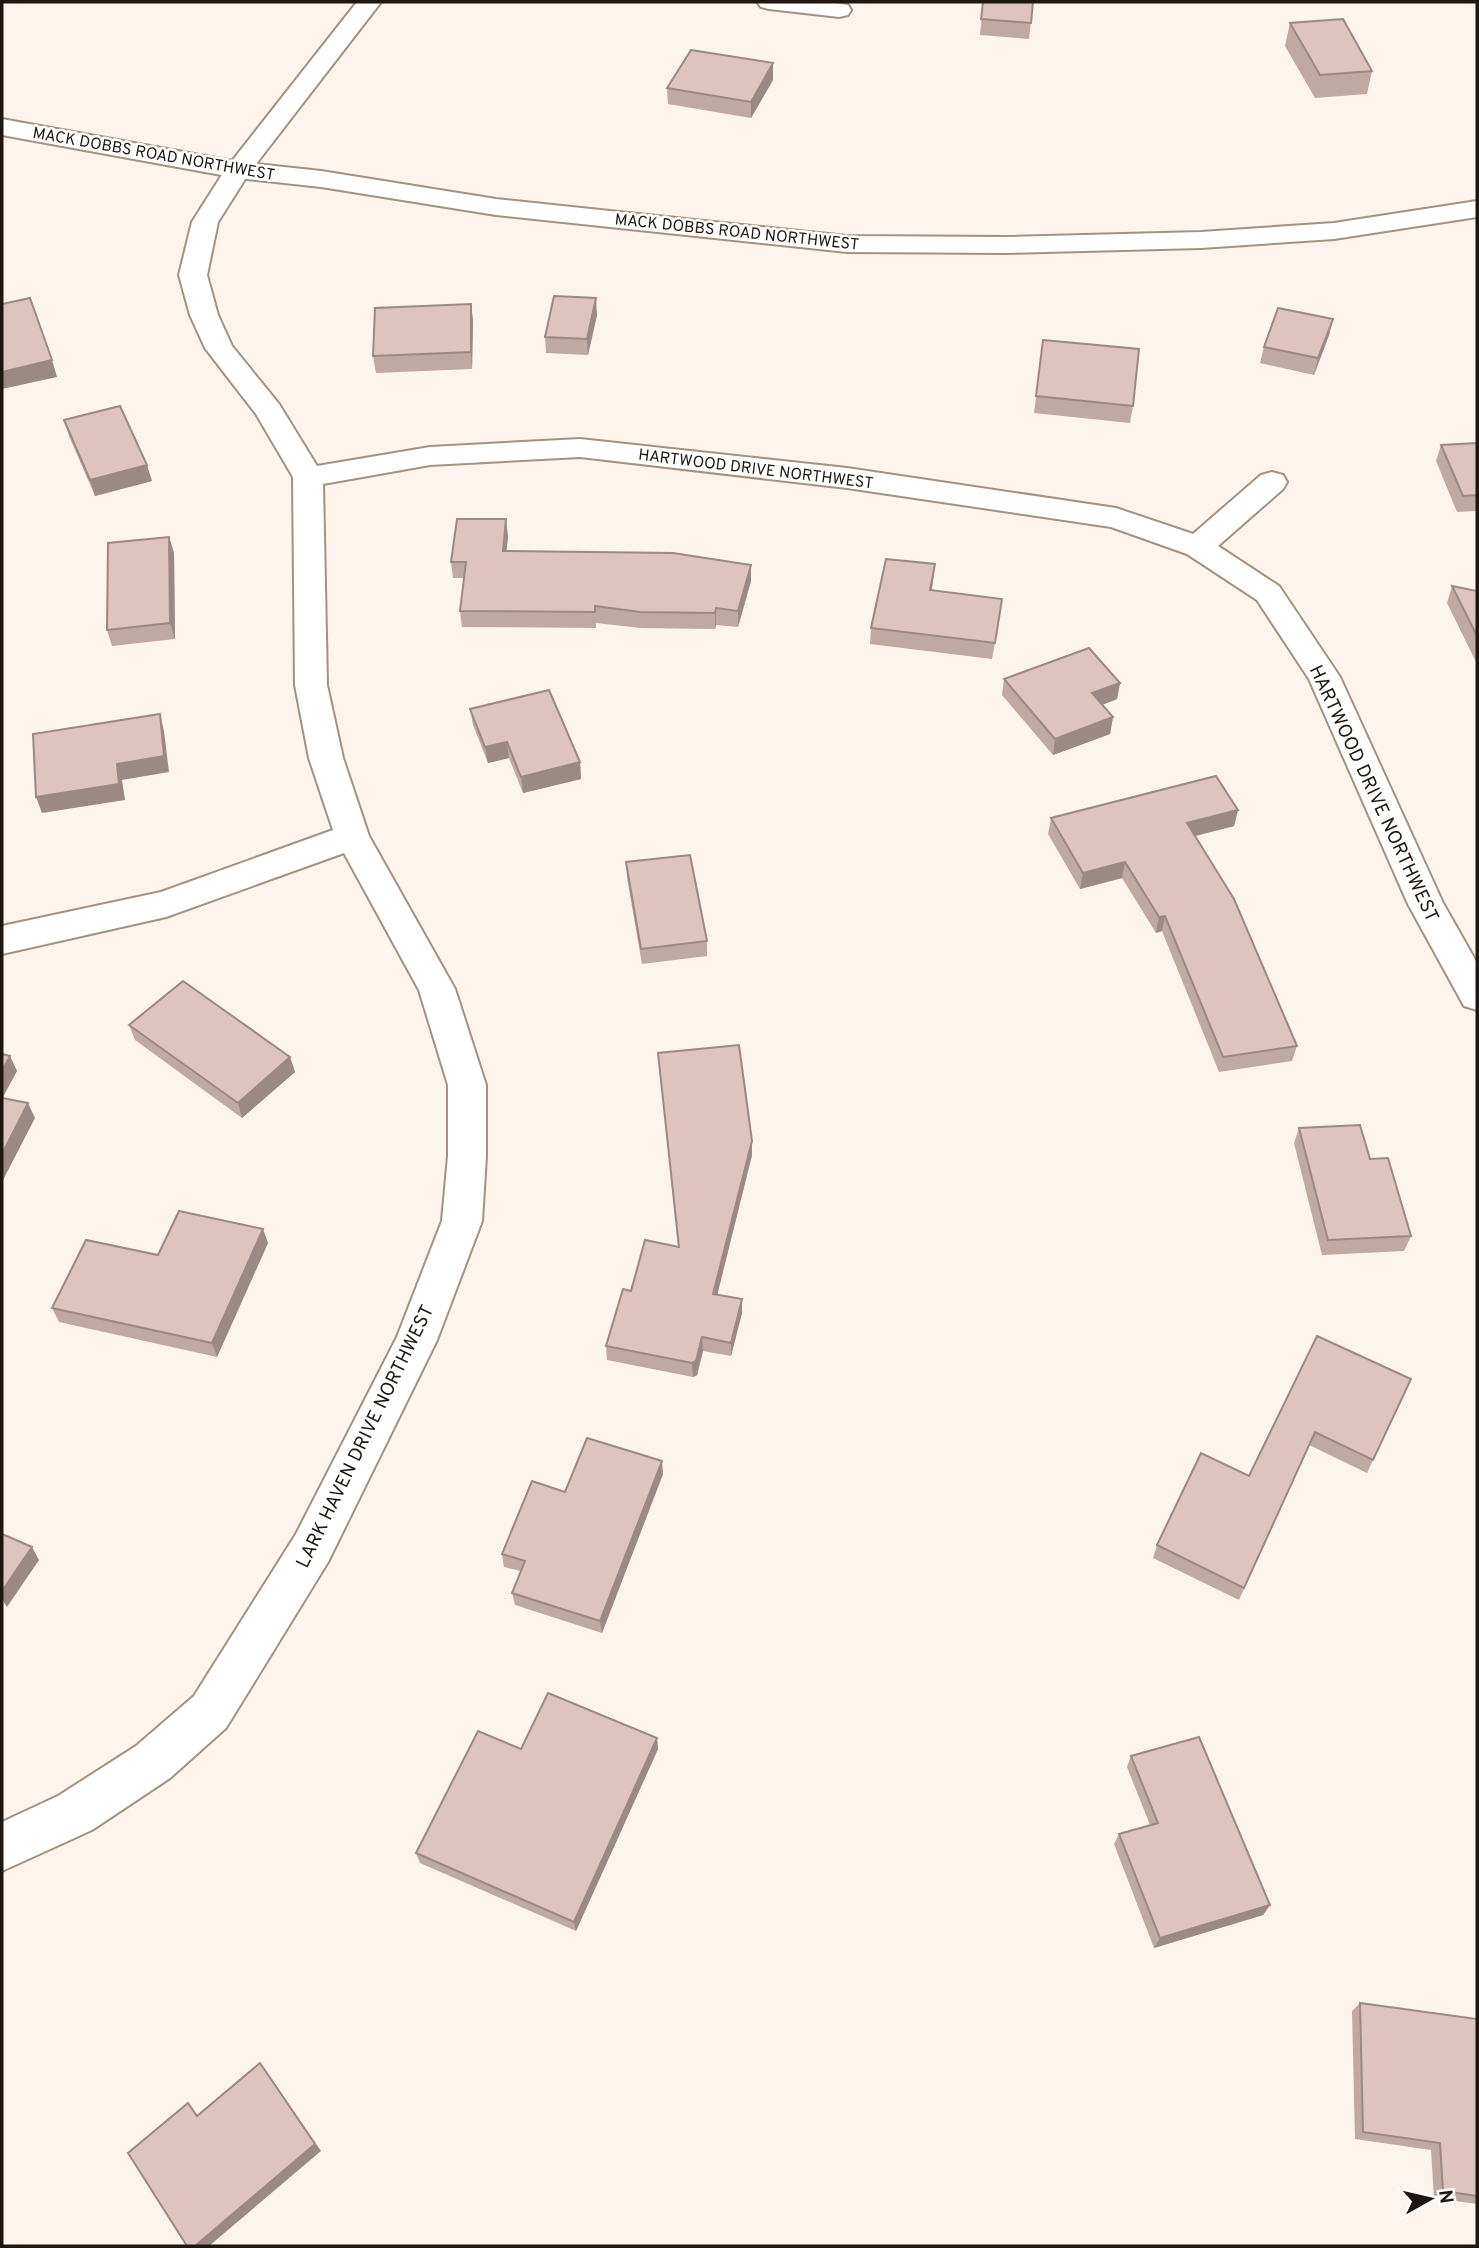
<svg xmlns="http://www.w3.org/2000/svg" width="1479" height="2248" font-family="Overpass,sans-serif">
	<rect width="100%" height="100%" fill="#fcf4ed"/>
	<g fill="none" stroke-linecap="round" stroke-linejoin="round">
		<defs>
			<g id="street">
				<polygon points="357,2 381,2 249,173 218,222 207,275 218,315 232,346 279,404 317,466 430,447 580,439 847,468 1116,508 1193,534 1261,475 1272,472 1283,475 1287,482 1283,489 1218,546 1279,586 1340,677 1443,903 1477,963 1477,1010 1464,1006 1408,904 1309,679 1257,600 1187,554 1111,527 847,488 580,457 430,465 323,484 327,685 343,758 369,836 455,989 486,1085 486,1156 482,1221 437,1340 328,1562 226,1728 170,1778 92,1830 2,1871 2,1822 58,1796 136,1746 194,1696 296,1534 397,1337 442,1221 448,1156 448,1085 419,990 344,853 166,917 2,954 2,926 161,892 333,830 309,758 295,685 293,477 256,414 205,348 190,315 179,275 192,222 225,170"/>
				<polygon points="757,2 830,2 848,5 851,10 848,15 839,17 769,9 761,7"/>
			</g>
			<polygon id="secondary" points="2,119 238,162 321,171 496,199 847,236 1005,237 1201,232 1334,223 1477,201 1477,217 1334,239 1201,248 1005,253 847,252 496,215 321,187 238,178 2,135"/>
		</defs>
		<use href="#street" stroke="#a49281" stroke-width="4"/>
		<use href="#secondary" stroke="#a49281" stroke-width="4"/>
		<use href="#street" fill="#fff" fill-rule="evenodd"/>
		<use href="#secondary" fill="#fff" fill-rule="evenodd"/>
	</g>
	<g fill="#c0a8a3">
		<polygon points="983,2 1033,2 1029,39 980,35"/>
		<polygon points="1290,23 1372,71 1367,94 1315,98 1285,46"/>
		<polygon points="773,63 773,80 751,118 668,104 667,88"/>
		<polygon points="471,304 473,321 472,369 376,373 373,356"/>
		<polygon points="597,315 588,355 546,353 545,337"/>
		<polygon points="1333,319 1329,335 1314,375 1260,363 1264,347"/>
		<polygon points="1043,340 1133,406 1130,423 1034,413"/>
		<polygon points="64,420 152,481 95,496 69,436"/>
		<polygon points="1477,443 1477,511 1457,512 1436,461 1441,445"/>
		<polygon points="508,536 506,551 751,565 751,581 738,627 716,625 715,629 641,628 596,623 596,628 462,627 460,611 464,578 453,578 451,562"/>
		<polygon points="169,537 174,553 175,639 112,646 107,630"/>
		<polygon points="935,564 932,590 1000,615 992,659 870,644 871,628"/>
		<polygon points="1452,586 1477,591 1477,664 1447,603"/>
		<polygon points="1004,679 1120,683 1117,699 1102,705 1113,717 1110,734 1053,755 1002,695"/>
		<polygon points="470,709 580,762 581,779 523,793 509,758 488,763 473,725"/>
		<polygon points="1238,810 1234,826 1195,836 1297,1046 1292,1061 1219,1072 1162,931 1156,933 1122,878 1080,889 1048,834 1051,818"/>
		<polygon points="626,862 707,941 707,956 642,964 627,878"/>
		<polygon points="129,1025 290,1057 295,1072 242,1118 135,1040"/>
		<polygon points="658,1053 752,1141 752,1155 717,1294 742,1313 731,1356 703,1351 697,1375 693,1377 607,1360 606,1346 631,1291 678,1246"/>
		<polygon points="1299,1128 1370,1159 1411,1236 1404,1251 1322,1255 1294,1143"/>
		<polygon points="268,1243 217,1357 59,1322 52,1308"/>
		<polygon points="1317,1336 1373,1460 1367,1473 1309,1445 1239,1600 1153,1558 1157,1545 1249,1476"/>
		<polygon points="663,1474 602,1633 515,1605 512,1593 521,1571 504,1567 502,1554 565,1492"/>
		<polygon points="657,1738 658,1749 576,1931 420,1863 416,1853 521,1749"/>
		<polygon points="1131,1756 1270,1905 1263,1915 1154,1948 1114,1844 1119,1834 1150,1825 1127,1767"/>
		<polygon points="1360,2003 1477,2019 1477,2204 1434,2198 1431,2150 1355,2139 1352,2011"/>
	</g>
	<g fill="#9c8885">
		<polygon points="773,63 773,80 751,118 751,102"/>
		<polygon points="596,298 597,315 588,355 587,339"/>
		<polygon points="471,304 473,321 472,369 471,352"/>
		<polygon points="1333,319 1329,335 1314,375 1318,358"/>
		<polygon points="52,360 57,377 2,389 2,372"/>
		<polygon points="147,465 152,481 95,496 90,480"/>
		<polygon points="506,519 508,536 505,568 503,551"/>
		<polygon points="169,537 174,553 175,639 170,623"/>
		<polygon points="935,564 933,581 928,607 930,590"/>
		<polygon points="751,565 751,581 738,627 738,611"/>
		<polygon points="716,608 716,625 715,629 715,613"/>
		<polygon points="1120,683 1117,699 1089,710 1092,693"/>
		<polygon points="160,714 164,731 169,772 122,780 125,800 42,813 36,797 117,764"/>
		<polygon points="1113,717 1110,734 1053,755 1055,739"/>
		<polygon points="507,742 509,758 488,763 485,747"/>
		<polygon points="580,762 581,779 523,793 521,777"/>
		<polygon points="1238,810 1234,826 1183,839 1187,823"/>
		<polygon points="1125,862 1122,878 1080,889 1083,873"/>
		<polygon points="1165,916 1162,931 1156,933 1159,917"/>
		<polygon points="10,1056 17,1071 2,1099 2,1071"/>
		<polygon points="290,1057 295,1072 242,1118 238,1103"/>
		<polygon points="28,1103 35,1118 2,1182 2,1154"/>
		<polygon points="752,1141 752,1155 714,1308 713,1294"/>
		<polygon points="263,1229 268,1243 217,1357 212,1343"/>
		<polygon points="742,1299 742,1313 731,1356 731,1343"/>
		<polygon points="702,1337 703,1351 697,1375 693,1377 692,1363"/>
		<polygon points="662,1461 663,1474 602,1633 600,1621"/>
		<polygon points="32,1547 39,1560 7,1607 2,1599 2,1591"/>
		<polygon points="657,1738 658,1749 576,1931 574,1922"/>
		<polygon points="1270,1905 1263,1915 1154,1948 1160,1938"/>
		<polygon points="266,2071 321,2151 209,2246 195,2246"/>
	</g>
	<g fill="#dfc3be" stroke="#9c8885" stroke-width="2">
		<polygon points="983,2 1033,2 1031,23 981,19"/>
		<polygon points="1343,19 1372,71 1320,75 1290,23"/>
		<polygon points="691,50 773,63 751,102 667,88"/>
		<polygon points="554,296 596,298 587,339 545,337"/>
		<polygon points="30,298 52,360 2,372 2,304"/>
		<polygon points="471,304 471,352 373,356 375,308"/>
		<polygon points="1278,308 1333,319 1318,358 1264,347"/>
		<polygon points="1043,340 1139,349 1133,406 1036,396"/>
		<polygon points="120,406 147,465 90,480 64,420"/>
		<polygon points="1477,443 1477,495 1463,496 1441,445"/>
		<polygon points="457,519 506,519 503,551 673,553 751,565 738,611 716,608 715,613 640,612 595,606 595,612 460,611 466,562 451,562"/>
		<polygon points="169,537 170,623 107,630 108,543"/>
		<polygon points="886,559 935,564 930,590 1002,599 995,643 871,628"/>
		<polygon points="1452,586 1477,591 1477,636"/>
		<polygon points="1089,648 1120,683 1092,693 1113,717 1055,739 1004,679"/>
		<polygon points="549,690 580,762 521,777 507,742 485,747 470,709"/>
		<polygon points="160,714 164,756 117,764 119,784 36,797 33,734"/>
		<polygon points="1216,776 1238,810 1187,823 1234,899 1297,1046 1223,1057 1165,916 1159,917 1125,862 1083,873 1051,818"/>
		<polygon points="690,855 707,941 641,949 626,862"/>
		<polygon points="183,981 290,1057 238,1103 129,1025"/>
		<polygon points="739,1045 752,1141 713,1294 742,1299 731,1343 702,1337 696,1361 692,1363 606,1346 623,1289 631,1291 645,1240 679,1247 658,1053"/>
		<polygon points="2,1054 10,1056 2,1071"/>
		<polygon points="2,1098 28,1103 2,1154"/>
		<polygon points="1360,1125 1370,1159 1388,1158 1411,1236 1328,1240 1299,1128"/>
		<polygon points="179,1211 263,1229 212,1343 52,1308 86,1240 158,1255"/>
		<polygon points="1317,1336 1411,1379 1373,1460 1315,1432 1244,1588 1157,1545 1201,1453 1249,1476"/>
		<polygon points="587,1438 662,1461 600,1621 512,1593 525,1561 502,1554 532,1481 565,1492"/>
		<polygon points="2,1534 32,1547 2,1591"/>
		<polygon points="548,1693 657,1738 574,1922 416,1853 478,1731 521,1749"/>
		<polygon points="1199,1737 1270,1905 1160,1938 1119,1834 1158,1823 1131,1756"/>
		<polygon points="1360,2003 1477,2019 1477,2196 1443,2191 1440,2143 1363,2132"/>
		<polygon points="260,2063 315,2144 195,2246 187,2246 128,2153 188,2103 197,2116"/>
	</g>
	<g text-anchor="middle" stroke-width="5" stroke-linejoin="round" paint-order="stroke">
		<g font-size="16" fill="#1e1711" stroke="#fff">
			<text transform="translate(154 153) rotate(10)" y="6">MACK DOBBS ROAD NORTHWEST</text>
			<text transform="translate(737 231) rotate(6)" y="6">MACK DOBBS ROAD NORTHWEST</text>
			<text transform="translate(756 468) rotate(7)" y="6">HARTWOOD DRIVE NORTHWEST</text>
		</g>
		<g font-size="19" fill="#1e1711" stroke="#fff">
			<text transform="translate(1375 793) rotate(65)" y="7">HARTWOOD DRIVE NORTHWEST</text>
			<text transform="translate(364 1436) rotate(-64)" y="7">LARK HAVEN DRIVE NORTHWEST</text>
		</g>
	</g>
	<rect width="1479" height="2248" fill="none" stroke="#1e1711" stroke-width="7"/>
	<g transform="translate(1430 2199) rotate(82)" stroke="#ffffff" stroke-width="5" paint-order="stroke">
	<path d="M0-5L12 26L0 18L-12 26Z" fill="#1e1711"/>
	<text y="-10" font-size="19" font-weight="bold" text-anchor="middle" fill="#1e1711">N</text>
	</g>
</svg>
